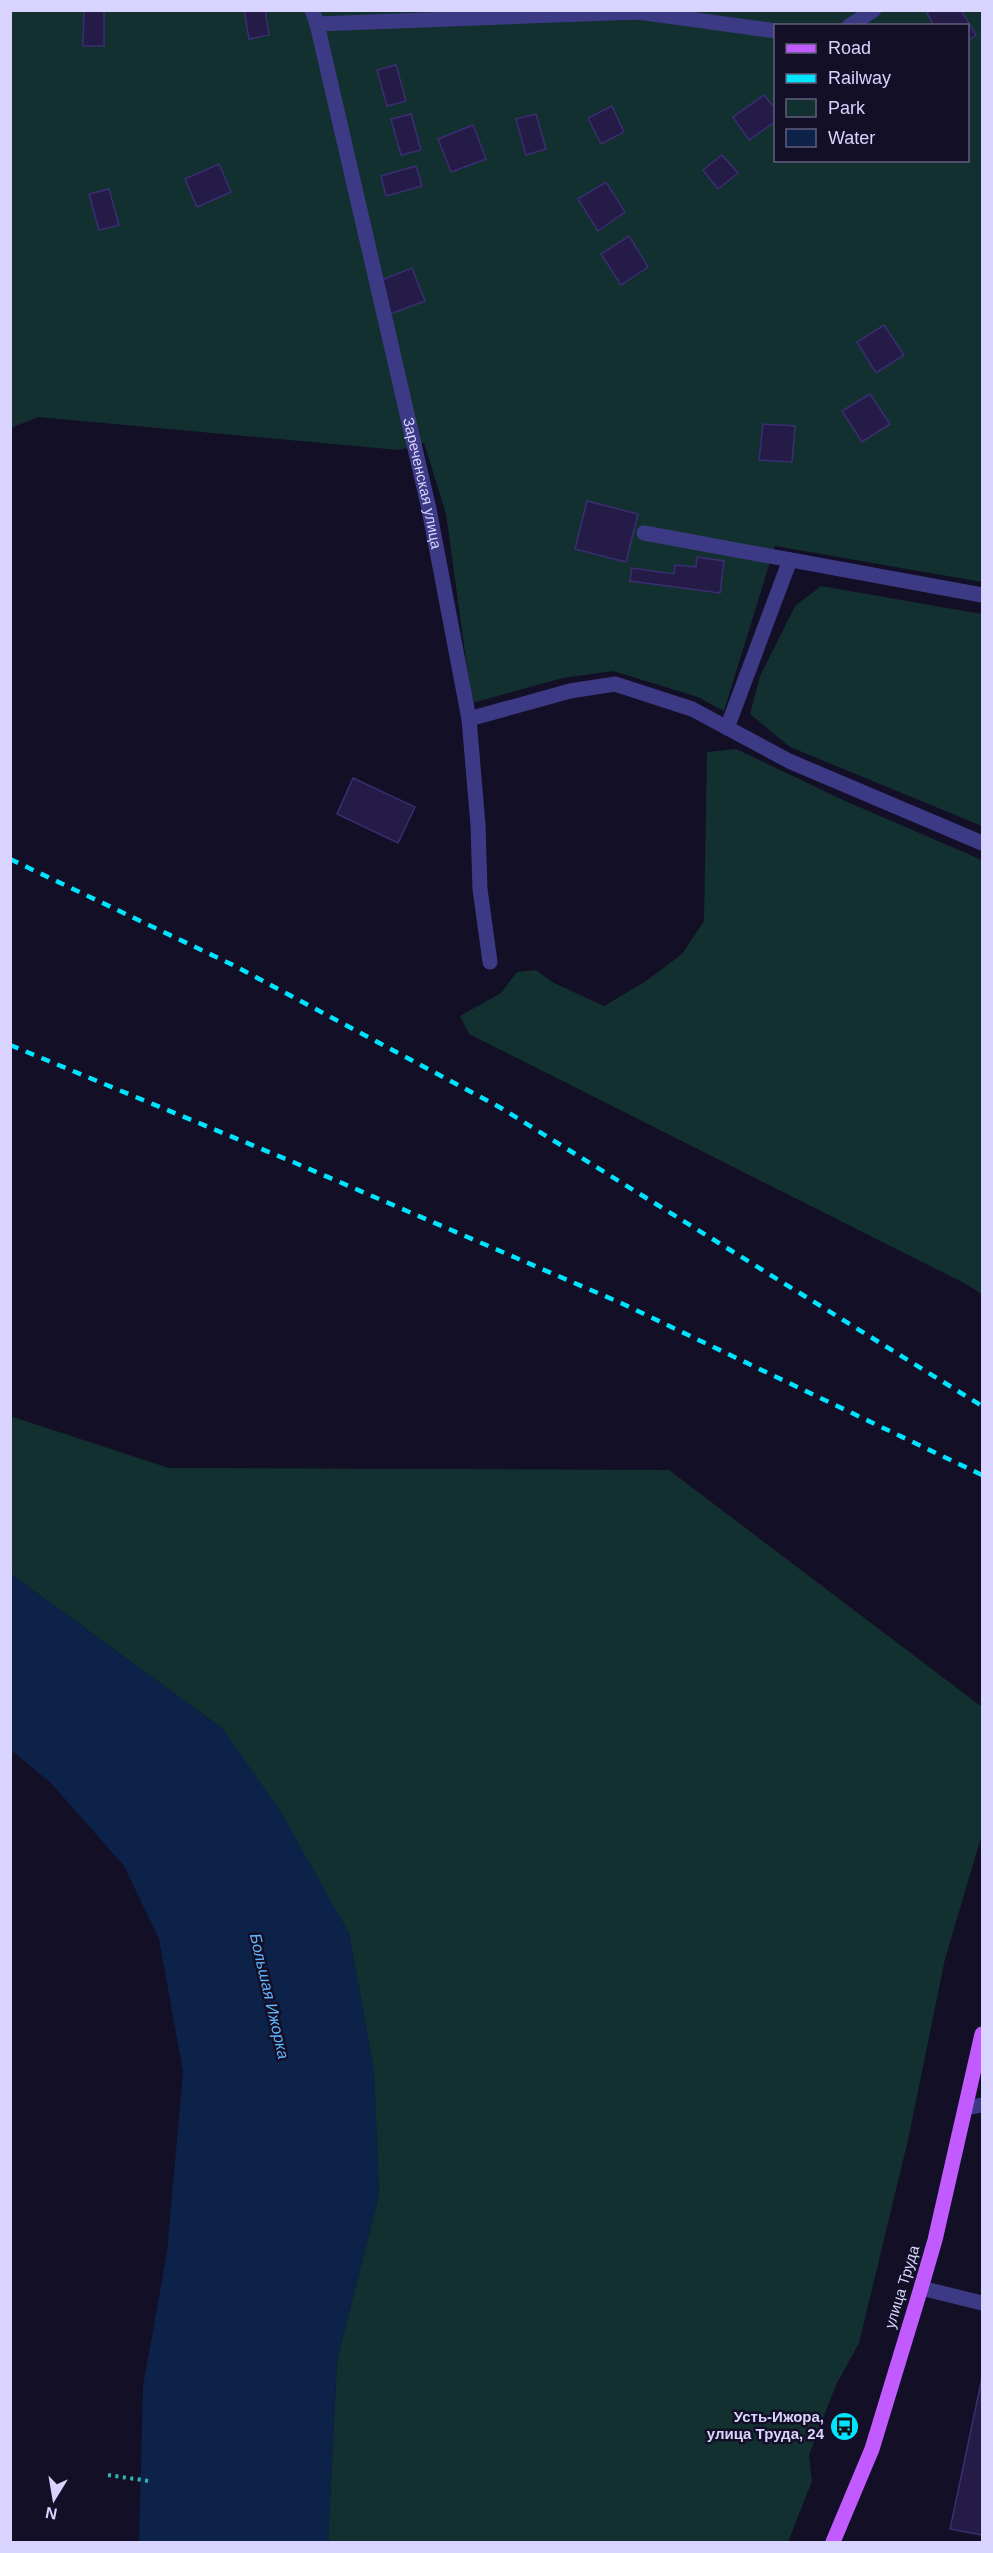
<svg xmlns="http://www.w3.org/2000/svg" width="993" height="2553" font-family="Arial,sans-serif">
	<rect width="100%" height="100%" fill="#130f26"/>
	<g fill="#12302f" fill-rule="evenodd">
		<path d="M11,11h971v571l-207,-36 -51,165 -26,-14 -85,-26 -50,7 -91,25 -26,-189 -22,-71 -25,7 -361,-33 -27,11zM776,26h192v134h-192z"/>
		<polygon points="821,586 982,614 982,826 790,747 750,714 760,676 795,606"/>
		<polygon points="736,749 843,800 982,860 982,1294 962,1282 469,1034 460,1016 501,993 517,972 536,970 552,982 604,1006 646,981 682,954 704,921 707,752"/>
		<polygon points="10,1416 169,1468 669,1470 982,1707 982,1834 945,1959 908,2140 859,2343 836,2385 809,2455 812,2481 788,2542 328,2542 337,2361 379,2195 374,2071 349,1933 223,1729 11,1574"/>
	</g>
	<polygon fill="#0c2248" points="11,1574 223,1729 281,1812 349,1933 374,2071 379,2195 337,2361 328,2542 139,2542 143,2386 167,2252 183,2072 159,1939 124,1866 51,1783 11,1750"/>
	<g fill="#241b47" stroke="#3b2d73" stroke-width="1.5">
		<polygon points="84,10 104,10 104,46 83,46"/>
		<polygon points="244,10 265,10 269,35 249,39"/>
		<polygon points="931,10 961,10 976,35 968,41 968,26 934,26 927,13"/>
		<polygon points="396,65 406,101 387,106 377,70"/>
		<polygon points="764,95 776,110 776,121 749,140 733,117"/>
		<polygon points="612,106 624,132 601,144 588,118"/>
		<polygon points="411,114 421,150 401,155 391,119"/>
		<polygon points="536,114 546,149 526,155 516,119"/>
		<polygon points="473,125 486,159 451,172 438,139"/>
		<polygon points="722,155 738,173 718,189 703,170"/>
		<polygon points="219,164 231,192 197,207 185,179"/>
		<polygon points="416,166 422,186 386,196 381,176"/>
		<polygon points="606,182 625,212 598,231 578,199"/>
		<polygon points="109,189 119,225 99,230 89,194"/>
		<polygon points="629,236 648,267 621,285 601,254"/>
		<polygon points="412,268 425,301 390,314 377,282"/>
		<polygon points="884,325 904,355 876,373 857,342"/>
		<polygon points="870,394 890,424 862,442 842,411"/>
		<polygon points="763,424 795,426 792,462 759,460"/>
		<polygon points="587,501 638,514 626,562 575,549"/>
		<polygon points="697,557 724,561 720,593 630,581 632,568 674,574 675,565 696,567"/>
		<polygon points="353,778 415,807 398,843 337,814"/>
		<polygon points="982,2378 982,2535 950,2529"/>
	</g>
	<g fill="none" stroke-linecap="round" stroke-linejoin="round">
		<polyline stroke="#2fb8b0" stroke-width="4" stroke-dasharray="3 4.5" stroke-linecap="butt" points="108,2475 149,2481"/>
		<g stroke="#3d3a85" stroke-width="15">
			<path id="s1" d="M312,10l5,14 112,485 40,210 9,106 2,64 10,73"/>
			<polyline points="317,24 638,12 776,31"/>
			<polyline points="849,26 874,10"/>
			<polyline points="644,533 982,595"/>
			<polyline points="469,719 570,691 615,684 692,709 789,761 982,843"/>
			<polyline points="727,728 790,560"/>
			<polyline points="966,2108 982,2105"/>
			<polyline points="921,2288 982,2303"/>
		</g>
		<polyline stroke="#c25bff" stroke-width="15" points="833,2542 872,2449 921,2288 935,2240 982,2034"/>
		<g stroke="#00e5ff" stroke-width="4.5" stroke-dasharray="9 8" stroke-linecap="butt">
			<polyline points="10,859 233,965 501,1108 982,1406"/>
			<polyline points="10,1045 293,1162 621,1303 982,1475"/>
		</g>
	</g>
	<defs>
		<symbol id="bus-disc" viewBox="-11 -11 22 22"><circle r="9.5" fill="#00e5ff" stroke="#130f26"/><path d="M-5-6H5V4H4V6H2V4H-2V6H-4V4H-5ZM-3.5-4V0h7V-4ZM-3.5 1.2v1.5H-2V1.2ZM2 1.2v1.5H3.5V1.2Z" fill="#111"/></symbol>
	</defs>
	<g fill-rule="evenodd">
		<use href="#bus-disc" x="828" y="2410" width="33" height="33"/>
	</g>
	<g text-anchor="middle" stroke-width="5" stroke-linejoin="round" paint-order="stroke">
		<g font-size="15" fill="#d9d4ff" stroke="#130f26">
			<text dy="5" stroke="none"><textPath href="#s1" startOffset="486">Зареченская улица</textPath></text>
			<text transform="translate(902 2287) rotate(-73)" y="5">улица Труда</text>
		</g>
		<g font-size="15" font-weight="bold" fill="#d9d4ff" stroke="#130f26" text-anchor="end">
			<text x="824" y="2422">Усть-Ижора,<tspan x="824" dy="17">улица Труда, 24</tspan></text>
		</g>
		<g font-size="16" font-style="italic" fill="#62b6ff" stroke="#130f26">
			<text transform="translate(270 1996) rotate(77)" y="6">Большая Ижорка</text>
		</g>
	</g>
	<rect width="993" height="2553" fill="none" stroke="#d9d4ff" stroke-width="24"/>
	<rect x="774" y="24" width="195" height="138" fill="#130f26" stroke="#625e7d" stroke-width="1.5"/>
	<rect x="786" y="44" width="30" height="9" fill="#c25bff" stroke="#625e7d" stroke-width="1.5"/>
	<text x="828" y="54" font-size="18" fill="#d9d4ff">Road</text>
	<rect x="786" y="74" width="30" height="9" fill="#00e5ff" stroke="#625e7d" stroke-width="1.5"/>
	<text x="828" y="84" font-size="18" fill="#d9d4ff">Railway</text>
	<rect x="786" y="99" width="30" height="18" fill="#12302f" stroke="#625e7d" stroke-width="1.5"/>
	<text x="828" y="114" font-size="18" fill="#d9d4ff">Park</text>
	<rect x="786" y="129" width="30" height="18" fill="#0c2248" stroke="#625e7d" stroke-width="1.5"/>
	<text x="828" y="144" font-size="18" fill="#d9d4ff">Water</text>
	<g transform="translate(54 2499) rotate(191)" stroke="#130f26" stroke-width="4.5" paint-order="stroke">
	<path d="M0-4.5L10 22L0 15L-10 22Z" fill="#d9d4ff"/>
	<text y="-9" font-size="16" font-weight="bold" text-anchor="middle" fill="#d9d4ff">N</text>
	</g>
</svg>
